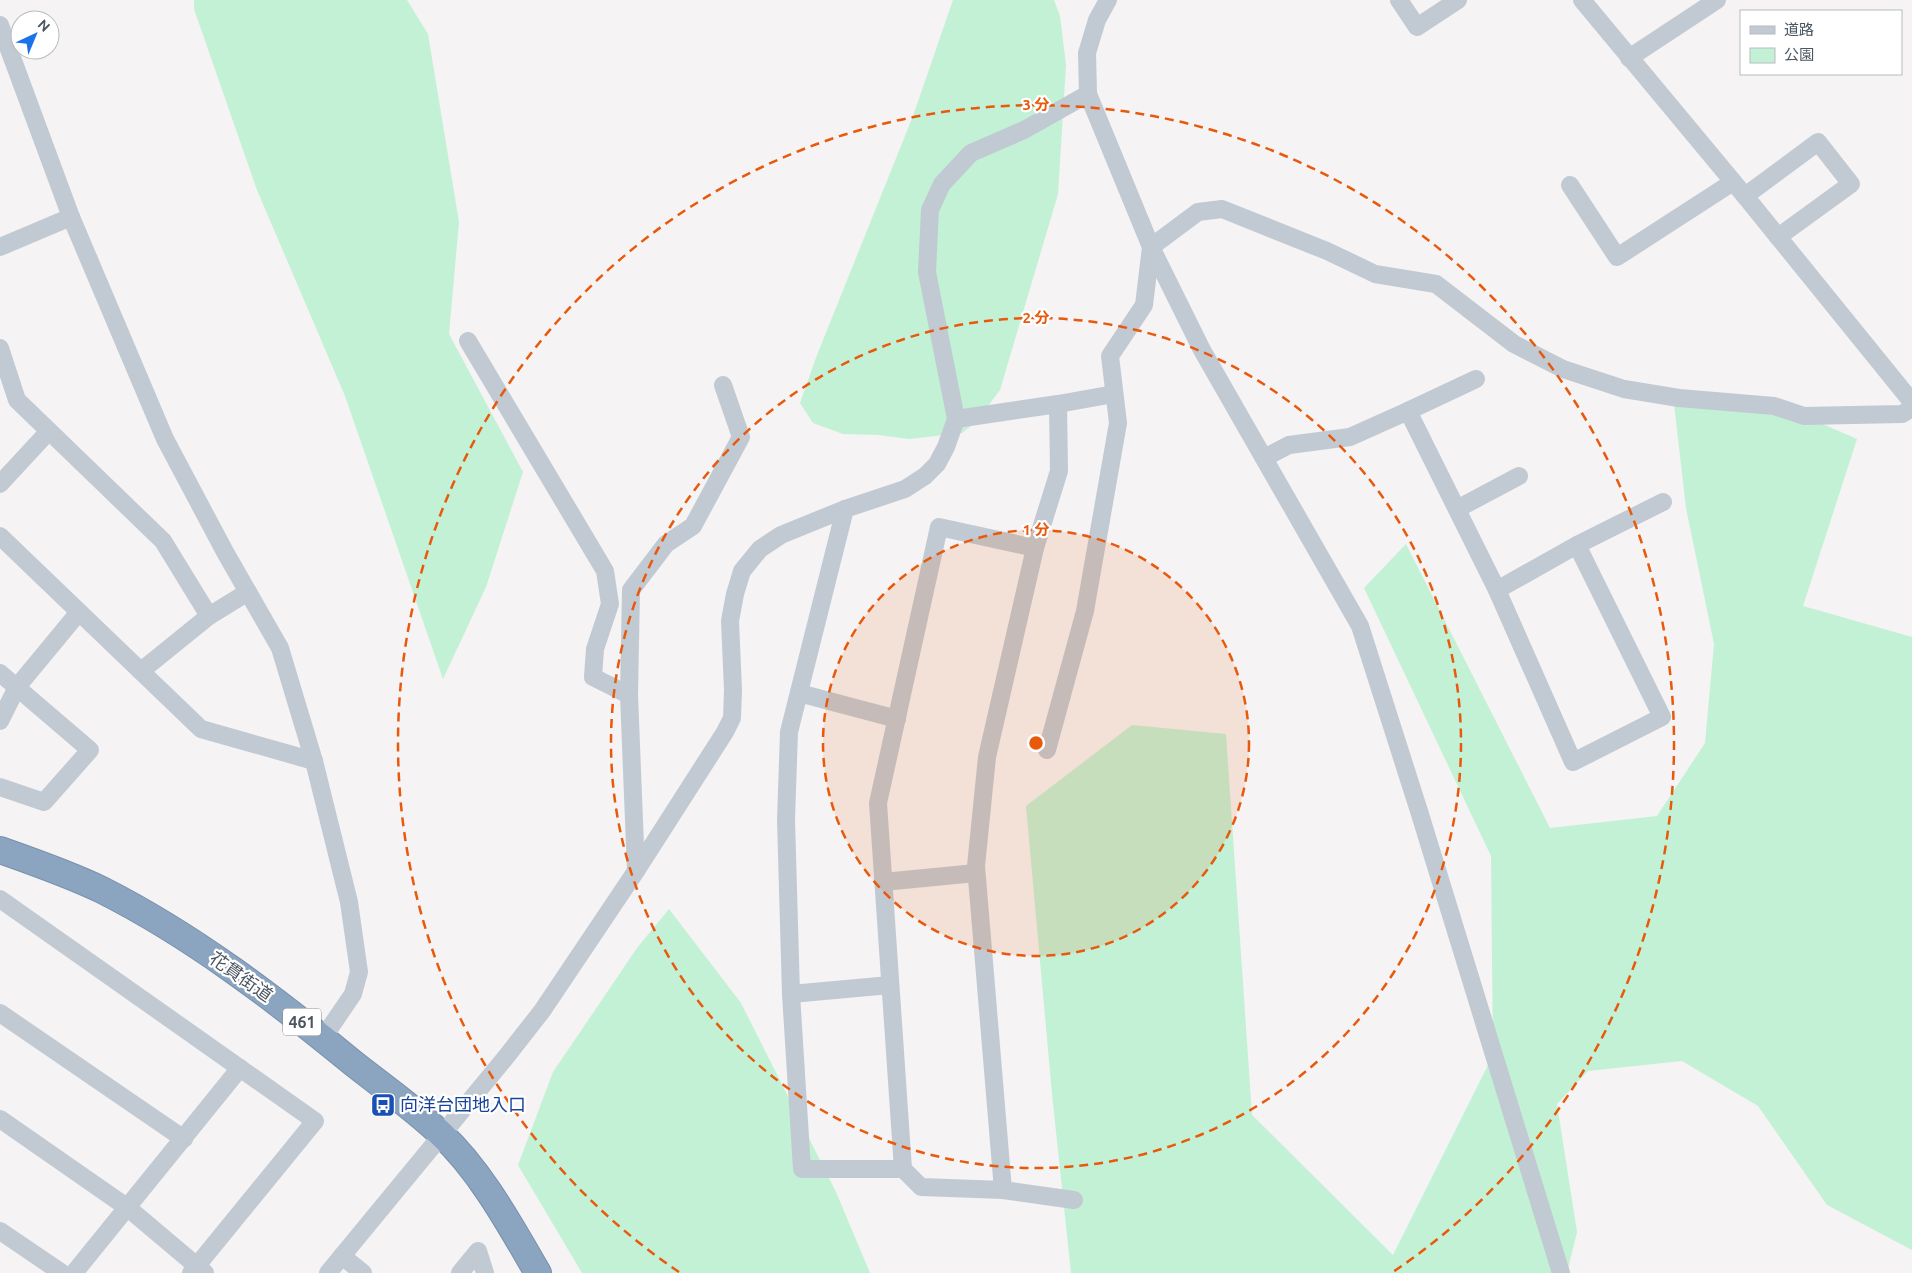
<svg xmlns="http://www.w3.org/2000/svg" width="1912" height="1273" font-family="Ubuntu,'Noto Sans JP',sans-serif">
	<rect width="100%" height="100%" fill="#f5f3f3"/>
	<g fill="#c3f1d5">
		<polygon points="194,0 407,0 428,34 459,222 449,334 523,472 486,587 443,679 345,396 257,190 194,9"/>
		<polygon points="953,0 1054,0 1060,16 1066,65 1058,194 1000,390 975,423 962,433 909,439 878,435 843,434 813,423 800,403 817,355 913,116"/>
		<polygon points="1674,404 1786,408 1857,439 1803,606 1912,637 1912,1250 1827,1205 1758,1106 1682,1061 1588,1071 1557,1104 1577,1232 1567,1273 1071,1273 1052,1094 1026,806 1132,725 1226,734 1252,1115 1393,1255 1493,1055 1491,856 1364,588 1406,544 1550,828 1657,816 1705,743 1714,644 1686,508"/>
		<polygon points="669,909 741,1003 836,1192 870,1273 582,1273 518,1165 553,1072 637,948"/>
	</g>
	<g fill="none" stroke-linecap="round" stroke-linejoin="round">
		<defs>
			<path id="highway" d="M0,850c34,12 69,24 102,40 91,46 173,109 251,173 29,23 61,45 88,71 40,37 70,93 97,139"/>
		</defs>
		<use href="#highway" stroke="#7690ad" stroke-width="28"/>
		<g stroke="#c1cad2" stroke-width="18">
			<polyline points="1108,0 1097,20 1087,53 1088,94 1151,247 1202,350 1360,626 1419,811 1561,1273"/>
			<polyline points="1399,0 1417,27 1458,0"/>
			<polyline points="1582,0 1745,196 1912,402"/>
			<polyline points="0,25 71,217 165,439 225,552 280,648 314,761 349,902 359,972 353,994 323,1038"/>
			<polyline points="1629,58 1717,0"/>
			<polyline points="1570,185 1617,257 1733,182"/>
			<polyline points="1745,196 1818,142 1851,184 1778,237"/>
			<polyline points="0,247 71,217"/>
			<polyline points="468,341 605,571 610,604 595,649 593,677 629,695"/>
			<polyline points="0,348 17,400 163,541 209,616 248,592"/>
			<polyline points="1058,404 1114,394"/>
			<polyline points="1408,411 1476,379"/>
			<polyline points="1264,458 1289,445 1350,437 1408,411 1497,590 1573,762 1662,717 1577,545"/>
			<polyline points="0,484 49,431"/>
			<polyline points="845,509 789,732 786,820 791,994 802,1169 903,1169 921,1187 1003,1190 976,866 987,757 1035,548 1059,471 1058,404 956,419"/>
			<polyline points="1457,509 1519,476"/>
			<polyline points="0,536 201,729 314,761"/>
			<polyline points="1497,590 1577,545 1663,502"/>
			<polyline points="141,671 209,616"/>
			<polyline points="0,673 90,750 44,802 0,787"/>
			<polyline points="799,693 897,719"/>
			<polyline points="0,721 17,687 79,612"/>
			<polyline points="1047,750 1085,611 1118,423 1110,356 1144,305 1151,247 1198,212 1222,209 1327,251 1375,274 1436,284 1514,344 1563,369 1624,389 1679,398 1774,406 1804,416 1902,414 1912,408"/>
			<polyline points="636,871 629,695 631,590 666,544 693,526 741,437 723,385"/>
			<polyline points="883,882 976,873"/>
			<polyline points="0,899 315,1121 191,1273"/>
			<polyline points="791,994 890,985"/>
			<polyline points="0,1013 184,1139"/>
			<polyline points="0,1119 128,1208 205,1273"/>
			<polyline points="903,1169 878,803 939,527 1035,548"/>
			<polyline points="1003,1190 1074,1200"/>
			<polyline points="0,1231 62,1273"/>
			<polyline points="342,1256 363,1273"/>
			<polyline points="74,1273 240,1068"/>
			<polyline points="328,1273 506,1057 542,1011 636,871 725,732 732,718 733,690 730,621 735,594 742,571 760,549 781,535 845,509 905,489 925,476 937,464 946,447 956,419 927,272 930,210 942,184 971,153 1024,130 1088,94"/>
			<polyline points="460,1273 478,1251 485,1273"/>
		</g>
		<use href="#highway" stroke="#8ba5c1" stroke-width="26"/>
	</g>
	<circle cx="1036" cy="743" r="213" fill="#e8590c" fill-opacity=".12"/>
	<g fill="none" stroke="#e8590c" stroke-width="2.5" stroke-dasharray="9 6">
		<circle cx="1036" cy="743" r="213"/>
		<circle cx="1036" cy="743" r="425"/>
		<path d="M679 1272A638 638 0 1 1 1393 1272"/>
	</g>
	<defs>
		<symbol id="bus-square" viewBox="-11 -11 22 22"><rect x="-9" y="-9" width="18" height="18" rx="4" fill="#1a4fb4" stroke="#fff"/><path d="M-5-6H5V4H4V6H2V4H-2V6H-4V4H-5ZM-3.5-4V0h7V-4ZM-3.5 1.2v1.5H-2V1.2ZM2 1.2v1.5H3.5V1.2Z" fill="#fff"/></symbol>
	</defs>
	<g fill-rule="evenodd">
		<use href="#bus-square" x="369" y="1091" width="28" height="28"/>
	</g>
	<g text-anchor="middle" stroke-width="4.5" stroke-linejoin="round" paint-order="stroke">
		<rect fill="#fff" stroke="#808990" stroke-width="1" x="283" y="1008.5" width="38" height="27" rx="4"/>
		<g font-size="16" font-weight="bold" fill="#4a5661">
			<text x="302" y="1028">461</text>
		</g>
		<g font-size="18" fill="#4a5661" stroke="#fff">
			<text transform="translate(241 977) rotate(35)" y="6">花貫街道</text>
		</g>
		<g font-size="18" fill="#164399" stroke="#fff" text-anchor="start">
			<text x="400" y="1111">向洋台団地入口</text>
		</g>
	</g>
	<circle cx="1036" cy="743" r="8" fill="#e8590c" stroke="#fff" stroke-width="2.5"/>
	<g font-size="15" text-anchor="middle" font-weight="bold" fill="#e8590c" stroke="#fff" stroke-width="4.5" stroke-linejoin="round" paint-order="stroke">
		<text x="1036" y="110">3 分</text>
		<text x="1036" y="323">2 分</text>
		<text x="1036" y="535">1 分</text>
	</g>
	<rect x="1740" y="10" width="162" height="65" fill="#ffffff" stroke="#b7bbc0"/>
	<rect x="1750" y="26" width="25" height="8" fill="#c1cad2" stroke="#b7bbc0"/>
	<text x="1784" y="35" font-size="15" fill="#4a5661">道路</text>
	<rect x="1750" y="48" width="25" height="15" fill="#c3f1d5" stroke="#b7bbc0"/>
	<text x="1784" y="60" font-size="15" fill="#4a5661">公園</text>
	<g transform="translate(35 35) rotate(44)"><circle r="24" fill="#ffffff" stroke="#b7bbc0"/>
	<path d="M0-4L9 19L0 12L-9 19Z" fill="#1a73e8"/>
	<text y="-8" font-size="14" font-weight="bold" text-anchor="middle" fill="#4a5661">N</text>
	</g>
</svg>
